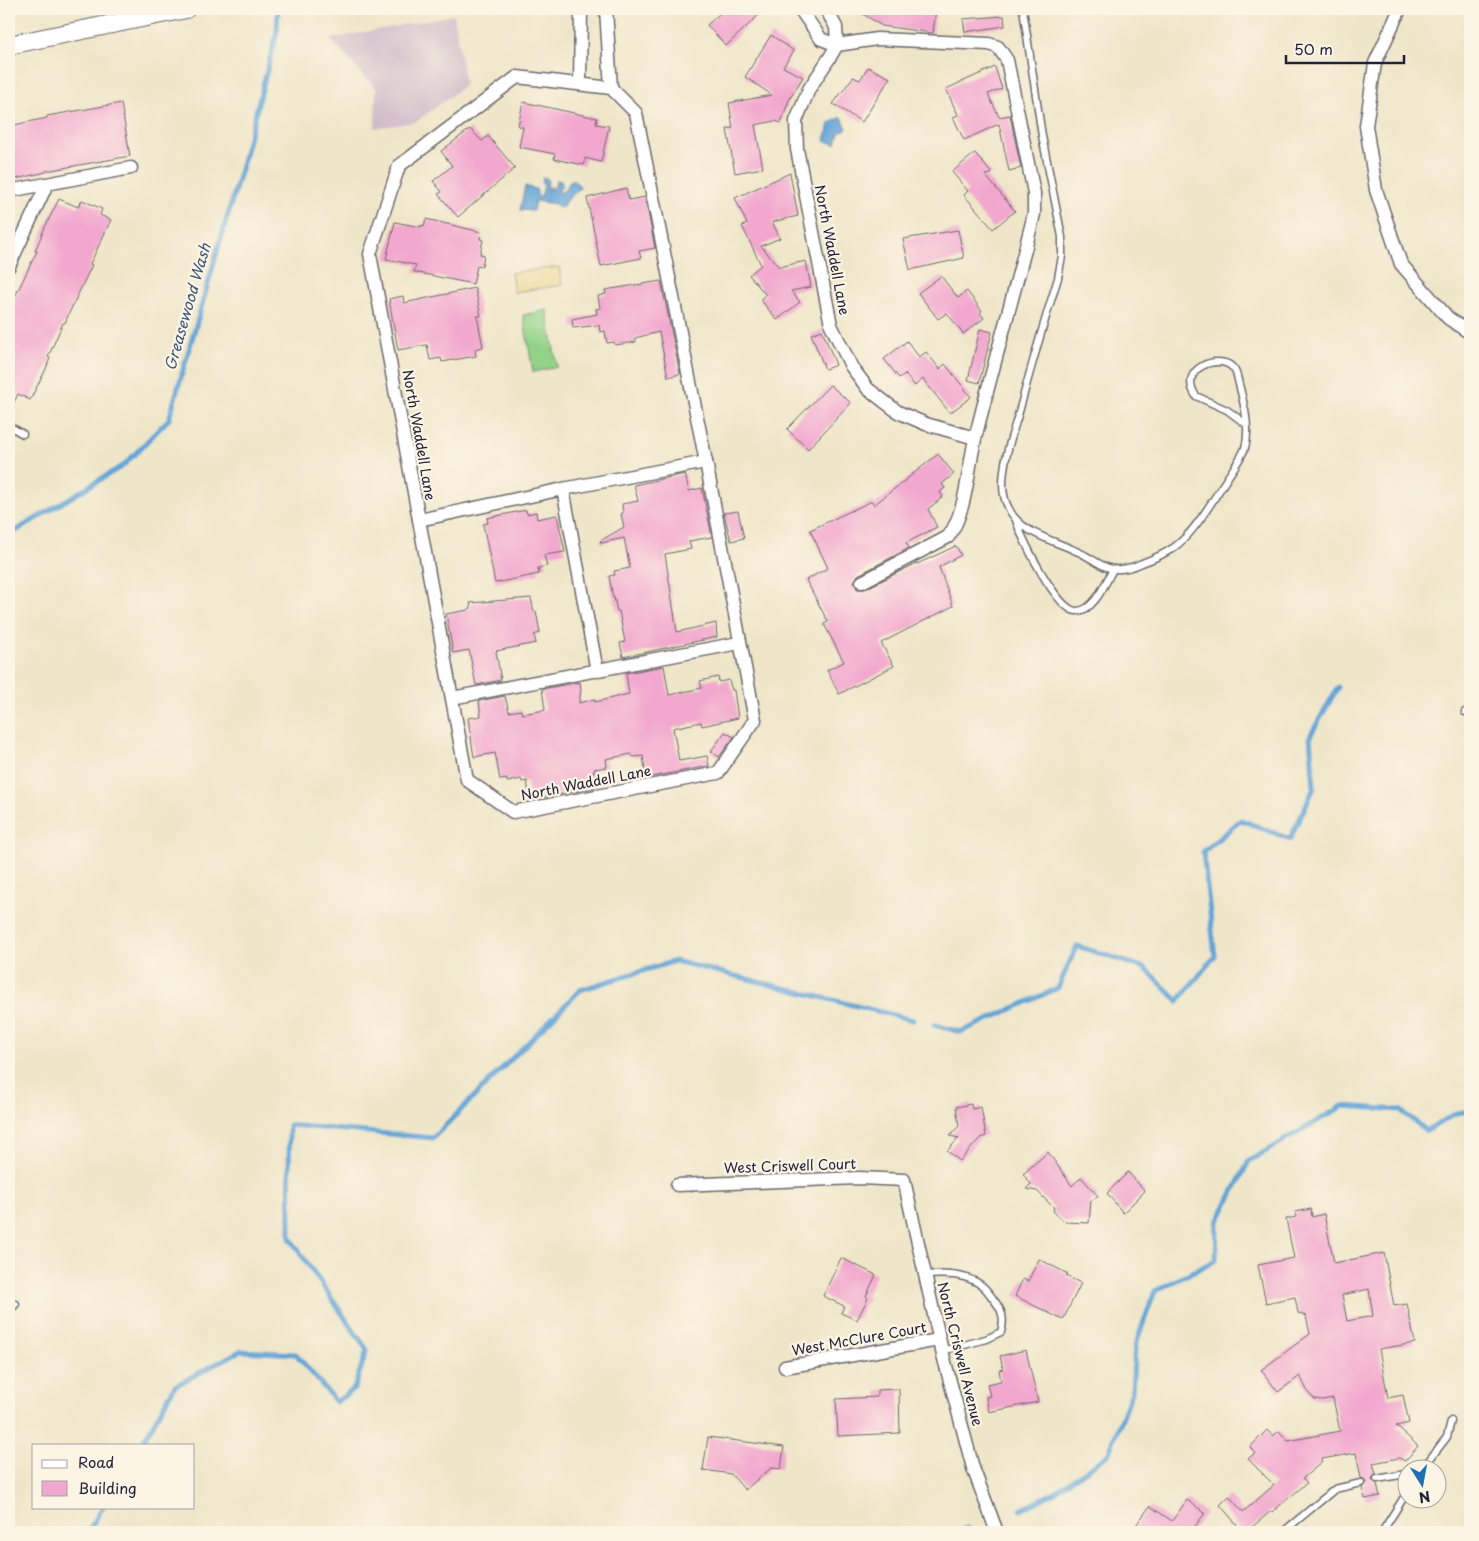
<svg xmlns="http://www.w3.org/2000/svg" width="1479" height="1541" font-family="'Playpen Sans',sans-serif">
	<rect width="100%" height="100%" fill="#fcf5e5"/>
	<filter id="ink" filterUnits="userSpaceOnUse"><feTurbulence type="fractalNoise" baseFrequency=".02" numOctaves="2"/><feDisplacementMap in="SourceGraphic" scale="10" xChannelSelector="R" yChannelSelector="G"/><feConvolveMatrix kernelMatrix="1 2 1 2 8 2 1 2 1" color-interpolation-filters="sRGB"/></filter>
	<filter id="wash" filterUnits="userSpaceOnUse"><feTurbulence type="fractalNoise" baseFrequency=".0096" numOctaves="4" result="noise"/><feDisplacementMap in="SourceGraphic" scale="20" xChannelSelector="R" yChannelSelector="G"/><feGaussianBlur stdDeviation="1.12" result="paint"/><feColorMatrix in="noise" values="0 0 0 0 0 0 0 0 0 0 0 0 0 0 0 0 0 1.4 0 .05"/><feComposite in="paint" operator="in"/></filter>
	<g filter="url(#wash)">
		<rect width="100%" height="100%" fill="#efe6c9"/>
		<polygon fill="#d1bdca" points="454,15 465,85 416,122 375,128 376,89 330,39"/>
		<polygon fill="#93d389" stroke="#5a7a62" points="547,310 557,367 533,372 523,315"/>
		<polygon fill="#eeda9e" stroke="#887e6c" points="559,267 562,285 514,292 511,273"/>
		<g fill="#64a4d7" stroke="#436389">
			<polygon points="842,117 847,129 839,133 836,144 825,141 829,123"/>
			<polygon points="543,177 548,179 547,190 548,191 550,186 552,187 552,190 554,191 556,180 561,181 562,185 558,192 563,192 572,179 581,187 564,203 564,206 561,208 555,204 535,201 533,211 520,210 525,186 536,189 538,197 541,197 544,186 542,184"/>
		</g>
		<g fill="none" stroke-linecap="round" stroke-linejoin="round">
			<g stroke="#64a4d7" stroke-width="5">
				<polyline points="9,535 124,465 169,419 241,169 277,32 278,9"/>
				<polyline points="934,1025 961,1032 1058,988 1077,946 1145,968 1178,1001 1215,956 1203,852 1241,820 1290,839 1314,788 1310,736 1338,687"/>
				<polyline points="141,1445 175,1386 240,1351 296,1354 336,1402 354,1389 367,1350 290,1238 289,1125 433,1138 580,990 675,961 913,1020"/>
				<polyline points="1021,1510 1055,1492 1108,1455 1132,1392 1135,1346 1155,1291 1216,1260 1217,1223 1249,1161 1343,1106 1400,1110 1427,1131 1456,1113 1470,1111"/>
				<polyline points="88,1532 103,1507"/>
				<polyline points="956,1532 967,1528"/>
				<polyline points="1459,1532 1470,1523"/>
			</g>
		</g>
		<g id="blocks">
			<g fill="#f2a8ce" fill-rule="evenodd">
				<polygon points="725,9 765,9 726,46 707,25"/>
				<polygon points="855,9 936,9 933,33 882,26"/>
				<polygon points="1004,16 1005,26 965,32 963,19"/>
				<polygon points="771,35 794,51 783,67 803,77 789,100 781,123 775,121 755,125 763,168 735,173 727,129 733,128 729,103 772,95 745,77"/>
				<polygon points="868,67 890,78 862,122 833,104 853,77 860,80"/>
				<polygon points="995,67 1002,89 988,94 999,117 1010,115 1021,168 1009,171 999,124 964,140 953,117 958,115 946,89"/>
				<polygon points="523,102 597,118 596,124 609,126 601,162 585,158 584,165 554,159 555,154 519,147 523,127 518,126"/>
				<polygon points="121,103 130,156 46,171 46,172 11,180 9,168 9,126 47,118 47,116"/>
				<polygon points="470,129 482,141 488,136 515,168 458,217 438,194 442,192 433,181 452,166 441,151"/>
				<polygon points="975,153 992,174 985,175 1015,211 993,229 964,195 968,191 952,172"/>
				<polygon points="790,173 798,216 772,222 780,238 761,246 779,267 806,261 811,287 791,291 800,302 777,320 760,299 766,295 749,275 761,265 742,226 747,224 735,198"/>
				<polygon points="626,188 629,200 645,197 655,248 639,251 641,258 601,266 587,198"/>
				<polygon points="59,199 78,207 82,200 102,209 100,215 111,220 90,264 92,265 71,309 65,323 63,323 48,357 50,358 45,371 30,400 18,394 9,413 9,309 37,251 35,251 45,227"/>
				<polygon points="426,219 481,232 480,239 483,240 480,254 484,255 482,267 477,266 473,284 414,272 416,265 386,259 395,222 421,227 421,225 424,226"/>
				<polygon points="958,230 964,258 910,270 903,239"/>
				<polygon points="941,276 958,298 967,291 982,311 980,313 984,318 963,334 947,313 938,319 918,293"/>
				<polygon points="661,281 680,374 668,377 659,332 635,338 636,342 615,345 614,342 607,343 605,331 600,332 599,325 573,328 572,319 597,314 596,309 600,308 598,296 606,294 605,290"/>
				<polygon points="475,288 481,316 477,316 483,347 475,349 476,356 442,362 441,358 430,360 427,345 398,350 389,299 403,296 404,303"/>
				<polygon points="980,329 992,332 979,383 968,380"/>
				<polygon points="822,330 836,365 825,369 811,334"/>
				<polygon points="907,341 919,357 926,352 940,369 945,364 971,397 950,413 923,379 915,386 905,374 899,378 884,359"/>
				<polygon points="830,385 851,403 808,449 787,429"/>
				<polygon points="938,454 954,474 942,484 945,488 940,492 943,497 928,509 937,527 906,543 909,548 858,575 854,582 857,589 865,589 917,563 917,564 956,546 961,555 939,567 953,606 881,643 894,666 839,694 827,670 844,662 824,624 828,622 806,580 828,568 810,530 872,501 874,505"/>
				<polygon points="685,474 689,491 702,488 712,537 689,541 691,549 665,554 677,632 716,623 717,637 623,657 620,643 625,642 619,611 617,611 614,597 613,598 609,576 615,575 614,571 630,568 624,538 601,543 600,541 624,527 621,514 623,513 622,504 638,501 634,485"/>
				<polygon points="526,510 527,514 536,512 537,519 557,515 565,552 544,555 547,566 538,568 539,574 495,583 483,524 488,523 487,518"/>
				<polygon points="738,511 744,538 731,541 724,513"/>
				<polygon points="531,598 534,612 536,611 540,633 534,635 536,643 496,651 501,680 476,685 469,650 453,653 446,614 468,610 468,609 471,608 470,603"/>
				<polygon points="664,666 669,695 702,688 700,681 718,677 719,682 729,680 732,690 734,690 738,718 702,726 701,722 673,728 679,761 707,756 709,766 646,778 643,756 633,757 631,754 606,759 607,767 594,769 594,772 592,773 595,788 530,800 527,781 522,782 521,779 507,782 507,779 500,780 495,753 474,757 468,718 481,716 479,701 505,696 509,712 521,710 522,714 545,710 542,689 580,682 581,690 579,703 595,699 595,702 629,694 626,673"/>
				<polygon points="725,732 734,737 719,757 711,751"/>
				<polygon points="971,1104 972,1109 981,1107 986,1136 980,1138 960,1161 947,1151 959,1138 950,1136 959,1126 956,1107"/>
				<polygon points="1048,1152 1072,1186 1081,1177 1098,1196 1091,1201 1089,1223 1065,1222 1053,1211 1054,1208 1037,1191 1026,1189 1031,1184 1023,1174"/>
				<polygon points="1128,1172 1145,1191 1123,1213 1107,1193"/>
				<path d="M1311,1209l1,8 12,-3 10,49 50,-10 10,53 13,-2 8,39 -36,6 9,49 15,-3 6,28 -13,3 22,20 -13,15 -6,-3 -26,5 3,11 -3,3 -1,3 5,4 3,12 -15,3 -3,-11 4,-6 -2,-3 -3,-1 -5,-25 -34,6 -1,4 -18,15 4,5 -35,29 -1,-1 -25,21h-3l-23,-27 9,-9 14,16 31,-27 -26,-26 7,-6 -5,-6 17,-17 6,6 6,-5 9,10 52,-10 -7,-33 -11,2 -7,-1 -6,-5 -9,-18 -22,16 -17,-22 49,-36 -4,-18 -8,-3 -3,-16 -29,6 -8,-38 36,-7 -8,-39 10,-2 -1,-5zM1369,1289l4,27 -26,5 -5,-26z"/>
				<polygon points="841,1258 876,1275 866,1296 868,1298 857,1320 841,1313 844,1306 823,1296"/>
				<polygon points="1039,1259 1068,1274 1066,1276 1081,1283 1063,1320 1015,1296 1023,1279 1028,1281"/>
				<polygon points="1026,1350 1038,1402 989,1412 986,1397 990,1396 987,1384 1001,1381 999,1370 1003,1369 1000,1356"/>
				<polygon points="899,1389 900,1433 838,1436 836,1399 877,1397 877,1390"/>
				<polygon points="708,1437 784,1447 781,1469 771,1468 745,1490 731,1474 703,1470"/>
				<polygon points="1187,1500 1205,1513 1191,1532 1131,1532 1150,1506 1172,1521"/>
			</g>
		</g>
	</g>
	<g filter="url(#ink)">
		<use href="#blocks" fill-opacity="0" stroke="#6a676d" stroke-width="1"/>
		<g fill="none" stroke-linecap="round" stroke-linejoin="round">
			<defs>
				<g id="lane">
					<path d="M1023,9l19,127 20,101v19l-4,22c-14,44 -27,89 -39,134 -7,23 -16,48 -16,73 0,7 2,16 5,22 11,26 45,33 68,44 11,4 20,12 30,16 12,5 25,1 36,-4 11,-4 21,-8 31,-15 21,-14 39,-47 53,-68 6,-10 15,-21 19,-32 6,-21 -2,-47 -7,-68 -1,-4 -2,-10 -6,-13 -13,-13 -55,1 -36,29l31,14 19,14"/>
					<polyline points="9,426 23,434"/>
					<path d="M1016,520c5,18 41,90 60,91 18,1 30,-29 37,-42"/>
					<polyline points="1465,712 1470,711"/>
					<path d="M925,1275c18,-1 40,-2 56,10 5,3 9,10 13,15 8,10 11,18 7,32l-15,7 -44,12"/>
					<polyline points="9,1311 16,1304"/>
					<polyline points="1423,1468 1447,1437 1451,1421"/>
					<polyline points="1377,1479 1406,1474"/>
					<polyline points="1283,1532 1335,1489 1361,1483"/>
					<polyline points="1382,1532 1406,1494"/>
				</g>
				<g id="street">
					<polyline points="606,9 611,88"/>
					<polyline points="800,9 821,39 837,45 836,27 826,9"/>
					<polyline points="1400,9 1375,63 1366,126 1376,190 1401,264 1448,318 1470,333"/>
					<polygon points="517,77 611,88 636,113 706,462 755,720 718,773 513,812 467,780 370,254 399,166"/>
					<polyline points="580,84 581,9"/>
					<polyline points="9,191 131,168"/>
					<polyline points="9,266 47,184"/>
					<polyline points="419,520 563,489"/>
					<path d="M862,582l86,-45c19,-25 20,-71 28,-102 18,-74 40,-147 58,-221v-21l-27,-133 -9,-13 -9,-3 -112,-5 -40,6 -7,12 -21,32 -13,32 1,28 34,176 20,41 17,23 30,23 28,12 49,14"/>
					<polyline points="597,671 563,489 706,462"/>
					<polyline points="452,698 739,643"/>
					<polyline points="677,1185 859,1178 904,1180 942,1351 973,1468 997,1532"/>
					<polyline points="785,1367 939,1340"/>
				</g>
				<polyline id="secondary" points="9,45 186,9"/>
			</defs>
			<use href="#lane" stroke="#6a676d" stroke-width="9"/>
			<use href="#street" stroke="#6a676d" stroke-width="15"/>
			<use href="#secondary" stroke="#6a676d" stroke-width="20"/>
			<use href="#lane" stroke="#fff" stroke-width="6"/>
			<use href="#street" stroke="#fff" stroke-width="12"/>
			<use href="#secondary" stroke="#fff" stroke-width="18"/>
		</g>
	</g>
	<g text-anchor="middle" stroke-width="4.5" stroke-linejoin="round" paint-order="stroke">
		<g font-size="14" fill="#22223b" stroke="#fcf5e5">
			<text transform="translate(832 250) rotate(79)" y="5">North Waddell Lane</text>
			<text transform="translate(419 435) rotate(80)" y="5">North Waddell Lane</text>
			<text transform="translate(586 783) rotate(-11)" y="5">North Waddell Lane</text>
			<text transform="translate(790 1166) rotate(-2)" y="5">West Criswell Court</text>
			<text transform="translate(859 1339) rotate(-10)" y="5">West McClure Court</text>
			<text transform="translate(960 1354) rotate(76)" y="5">North Criswell Avenue</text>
		</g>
		<g font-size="15" font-style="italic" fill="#3c5679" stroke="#fcf5e5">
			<text transform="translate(188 307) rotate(-74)" y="5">Greasewood Wash</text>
		</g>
	</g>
	<rect width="1479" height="1541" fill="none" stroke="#fcf5e5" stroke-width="30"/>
	<rect x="32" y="1444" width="162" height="65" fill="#fcf5e5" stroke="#a5a1a1"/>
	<rect x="42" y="1460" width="25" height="8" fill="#ffffff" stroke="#a5a1a1"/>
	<text x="78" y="1468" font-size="15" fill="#22223b">Road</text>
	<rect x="42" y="1481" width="25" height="15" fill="#f2a8ce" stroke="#a5a1a1"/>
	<text x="78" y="1494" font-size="15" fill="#22223b">Building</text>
	<g transform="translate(1422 1484) rotate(169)"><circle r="24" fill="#fcf5e5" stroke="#a5a1a1"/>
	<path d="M0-4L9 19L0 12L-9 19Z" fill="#1f6fb2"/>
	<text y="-8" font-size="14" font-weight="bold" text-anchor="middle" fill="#22223b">N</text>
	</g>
	<path d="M1286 55v8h118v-8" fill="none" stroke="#22223b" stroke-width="2.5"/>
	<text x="1294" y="55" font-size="15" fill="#22223b" stroke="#fcf5e5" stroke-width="4" paint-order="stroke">50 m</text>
</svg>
